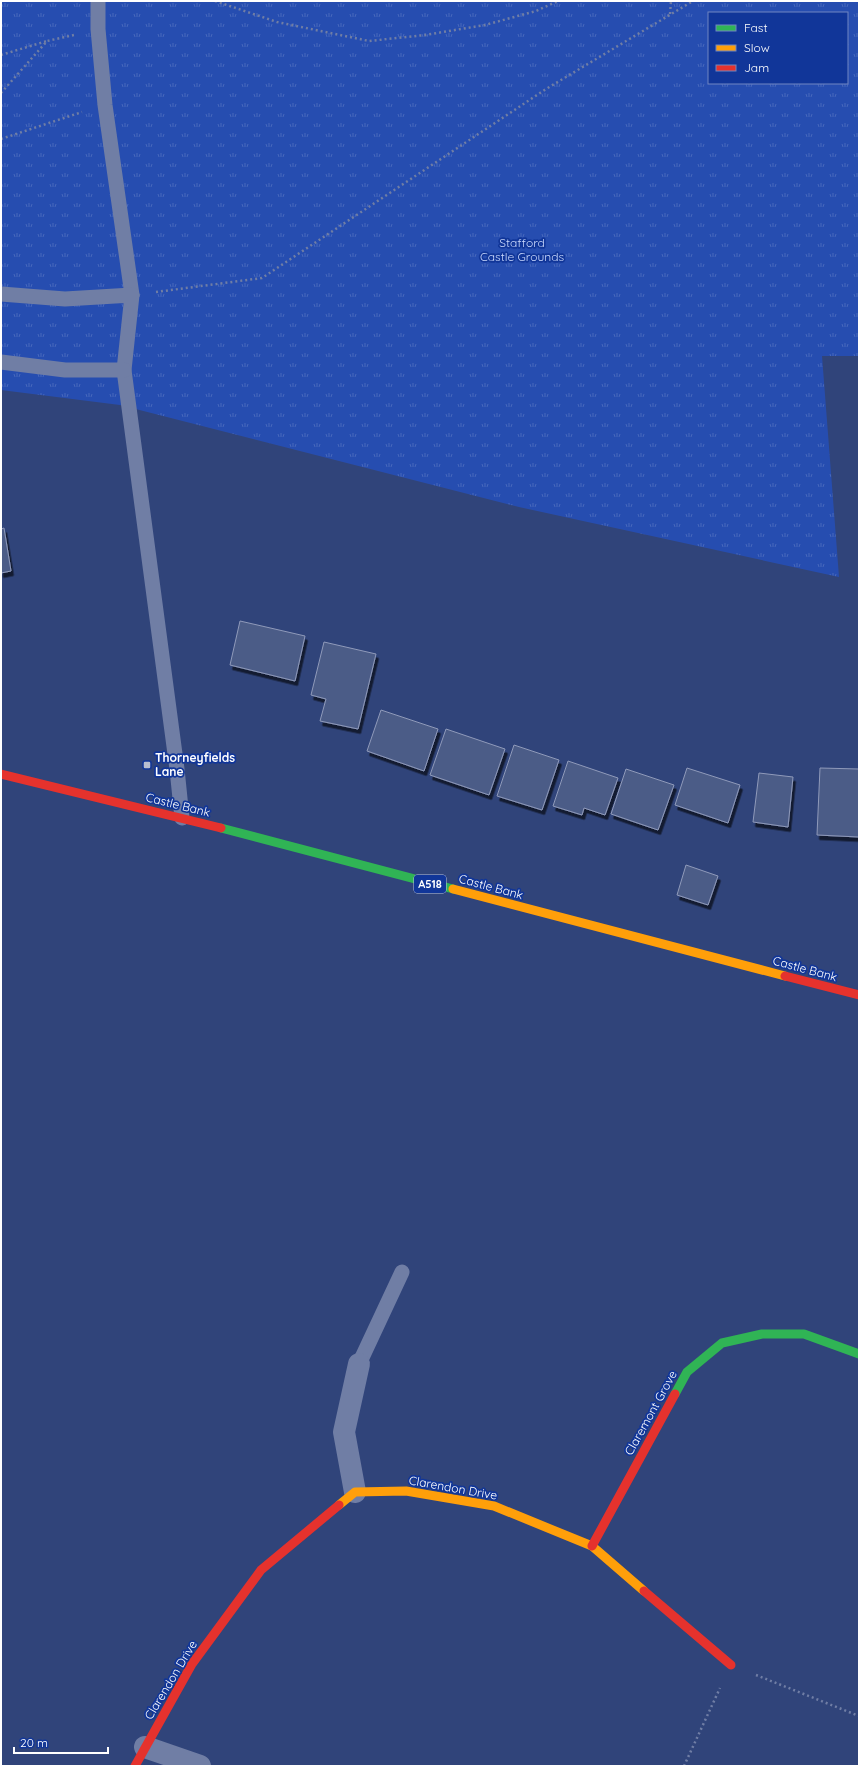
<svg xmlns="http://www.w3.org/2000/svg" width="860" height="1767" font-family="Quicksand,sans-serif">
	<defs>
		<pattern id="park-tufts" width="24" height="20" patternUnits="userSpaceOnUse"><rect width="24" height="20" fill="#264db0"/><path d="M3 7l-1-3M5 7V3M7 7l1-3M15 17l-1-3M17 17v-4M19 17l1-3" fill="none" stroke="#4768bc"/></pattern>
		<filter id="shadow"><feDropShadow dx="2.5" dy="4.5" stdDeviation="0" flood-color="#0009"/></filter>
	</defs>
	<rect width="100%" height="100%" fill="#30447a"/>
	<path fill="url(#park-tufts)" fill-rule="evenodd" d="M1,1h858v355h-37l17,221 -320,-70 -399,-102 -119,-15zM709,13h138v70h-138z"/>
	<g fill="#4c5c87" stroke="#8f9aba" filter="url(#shadow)">
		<polygon points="4,528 11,571 1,573 1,529"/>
		<polygon points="240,621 305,636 295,681 230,665"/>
		<polygon points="324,642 376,654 358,729 320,721 326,699 311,695"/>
		<polygon points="381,710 438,729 424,771 367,751"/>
		<polygon points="446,729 505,749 489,795 430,775"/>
		<polygon points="514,745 559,760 542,810 497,796"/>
		<polygon points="568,761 618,778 605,815 584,808 582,815 553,806"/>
		<polygon points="687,768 740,785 728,823 675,805"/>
		<polygon points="820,768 859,769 859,837 817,835"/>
		<polygon points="626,769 674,785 658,830 611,814"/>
		<polygon points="759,773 793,777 788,827 753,822"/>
		<polygon points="686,865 718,876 708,905 677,895"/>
	</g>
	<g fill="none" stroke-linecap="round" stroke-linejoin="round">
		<g stroke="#707ea5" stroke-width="2.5" stroke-dasharray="2 3" stroke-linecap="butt">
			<polyline points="215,1 277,22 369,41 425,35 485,25 536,11 558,1"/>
			<polyline points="670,14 671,1"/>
			<polyline points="1,55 47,41"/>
			<polyline points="1,93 47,41 74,35"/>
			<polyline points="1,139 82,112"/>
			<polyline points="156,292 262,278 546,89 693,1"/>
			<polyline points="756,1675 859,1716"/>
			<polyline points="684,1766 720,1688"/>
		</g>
		<g stroke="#707ea5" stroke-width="15">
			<polyline points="98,1 98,29 105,105 132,295"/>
			<polyline points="1,294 65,299 132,295 124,370 177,769 182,818"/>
			<polyline points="1,362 65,370 124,370"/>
			<polyline points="359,1364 402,1272"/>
		</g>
		<g stroke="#707ea5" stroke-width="22">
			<polyline points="355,1492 344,1432 359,1364"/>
			<polyline points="145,1747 200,1766"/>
		</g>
		<g stroke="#30b455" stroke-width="9">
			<polyline points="221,828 453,889"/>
			<polyline points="675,1394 687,1372 722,1343 762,1334 804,1334 859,1354"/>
		</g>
		<g stroke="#ff9f0a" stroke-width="9">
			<polyline points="453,889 785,976"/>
			<polyline points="339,1505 355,1492 406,1491 494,1506 592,1546 644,1591"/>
		</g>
		<g stroke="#e5322d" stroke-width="9">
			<polyline points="1,774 221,828"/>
			<polyline points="785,976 859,995"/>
			<polyline points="592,1546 675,1394"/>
			<polyline points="644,1591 731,1665"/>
			<polyline points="135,1766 192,1664 261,1570 339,1505"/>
		</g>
	</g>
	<rect fill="#b7bed0" stroke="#113699" stroke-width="1.5" x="143" y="761" width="8" height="8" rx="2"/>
	<g text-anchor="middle" stroke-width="3.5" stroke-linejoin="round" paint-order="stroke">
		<rect fill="#113699" stroke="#b8c3e0" stroke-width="1" x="414" y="875" width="32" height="18" rx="3"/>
		<g font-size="11" font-weight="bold" fill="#fff">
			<text x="430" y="888">A518</text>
		</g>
		<g font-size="12" fill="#ccdafe" stroke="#113699">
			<text x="522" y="247">Stafford<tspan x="522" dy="14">Castle Grounds</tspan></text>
		</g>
		<g font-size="12" font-weight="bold" fill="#fff" stroke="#113699" text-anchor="start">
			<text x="155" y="762">Thorneyfields<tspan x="155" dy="14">Lane</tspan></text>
		</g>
		<g font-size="12" fill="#fff" stroke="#113699">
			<text transform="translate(178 805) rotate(14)" y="4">Castle Bank</text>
			<text transform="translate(491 887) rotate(15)" y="4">Castle Bank</text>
			<text transform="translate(805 969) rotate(15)" y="4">Castle Bank</text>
			<text transform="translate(651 1413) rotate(-61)" y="4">Claremont Grove</text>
			<text transform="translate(453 1488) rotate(10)" y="4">Clarendon Drive</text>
			<text transform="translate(171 1680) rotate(-59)" y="4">Clarendon Drive</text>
		</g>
	</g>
	<rect width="860" height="1767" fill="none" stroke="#ffffff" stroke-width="4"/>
	<rect x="708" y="12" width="140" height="72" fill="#113699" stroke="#7086c2"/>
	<rect x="716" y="25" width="20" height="6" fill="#30b455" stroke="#7086c2"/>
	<text x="744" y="32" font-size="12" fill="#ffffff">Fast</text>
	<rect x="716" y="45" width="20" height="6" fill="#ff9f0a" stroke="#7086c2"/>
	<text x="744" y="52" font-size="12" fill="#ffffff">Slow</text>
	<rect x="716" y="65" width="20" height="6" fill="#e5322d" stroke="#7086c2"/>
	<text x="744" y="72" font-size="12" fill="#ffffff">Jam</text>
	<path d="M14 1747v6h94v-6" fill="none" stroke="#ffffff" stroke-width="2"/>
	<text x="20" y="1747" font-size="12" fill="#ffffff" stroke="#113699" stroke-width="3" paint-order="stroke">20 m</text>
</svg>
